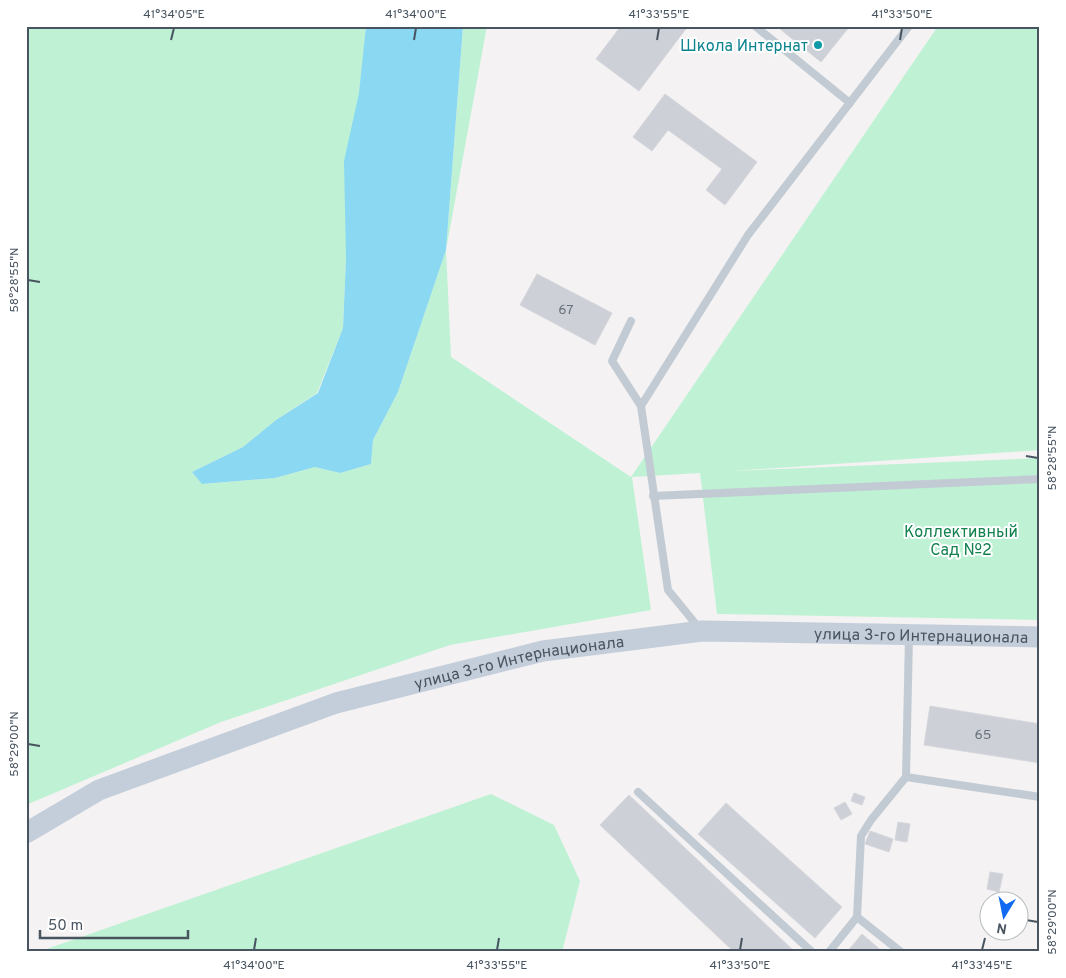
<svg xmlns="http://www.w3.org/2000/svg" width="1066" height="978" font-family="Overpass,sans-serif">
	<rect width="100%" height="100%" fill="#f4f2f2"/>
	<g fill="#bff2d5">
		<polygon points="26,26 366,26 346,259 343,328 317,393 276,420 243,447 192,472 203,484 275,478 315,467 340,473 371,464 373,440 398,392 446,250 463,26 487,26 446,250 451,357 631,477 938,26 1040,26 1040,450 732,471 1040,458 1040,620 717,614 700,473 632,477 651,610 450,645 221,722 26,805"/>
		<polygon points="491,794 554,825 580,881 562,952 38,952"/>
	</g>
	<polygon fill="#8ad8f1" points="366,26 463,26 446,250 398,392 373,440 371,464 340,473 315,467 275,478 202,484 192,472 243,447 276,420 318,393 343,328 346,259 344,161 359,93"/>
	<g fill="#cdd0d6" stroke="#d5d7dd">
		<polygon points="621,26 688,26 639,91 596,59"/>
		<polygon points="782,26 850,26 821,62 780,29"/>
		<polygon points="665,94 757,162 725,205 706,190 722,169 668,130 652,151 633,137"/>
		<polygon points="537,274 612,313 595,345 520,305"/>
		<polygon points="930,706 1040,724 1040,763 924,745"/>
		<polygon points="854,793 865,797 862,805 851,801"/>
		<polygon points="629,795 795,952 734,952 600,825"/>
		<polygon points="845,802 852,814 841,820 834,808"/>
		<polygon points="726,803 842,907 815,938 698,834"/>
		<polygon points="898,822 910,824 907,842 895,840"/>
		<polygon points="870,831 893,839 889,852 865,844"/>
		<polygon points="990,872 1003,874 999,892 987,889"/>
		<polygon points="862,934 883,952 847,952"/>
	</g>
	<g fill="none" stroke-linecap="round" stroke-linejoin="round">
		<g stroke="#c2cbd4" stroke-width="8">
			<polyline points="755,26 850,103"/>
			<polyline points="631,321 612,361 641,406"/>
			<polyline points="653,496 1040,479"/>
			<polyline points="699,628 668,590 641,406 748,235 909,26"/>
			<polyline points="906,777 1040,797"/>
			<polyline points="638,792 812,952"/>
			<polyline points="829,952 857,917"/>
			<polyline points="901,952 857,917 861,836 871,820 906,777 909,636"/>
		</g>
		<path stroke="#c4cedb" stroke-width="21" id="s1" d="M26,833l73,-43 237,-87 207,-52 159,-20 338,6"/>
	</g>
	<path fill="none" stroke="#485460" stroke-width="2" d="M171,40l3,-12M414,40l2,-12M657,40l2,-12M900,40l2,-12M28,280l12,2M1026,456l12,2M28,744l12,2M1026,920l12,2M254,950l2,-12M497,950l2,-12M740,950l2,-12M982,950l3,-12"/>
	<circle fill="#0f9aa8" stroke="#fff" stroke-width="2" cx="818" cy="45" r="5"/>
	<g text-anchor="middle" stroke-width="4" stroke-linejoin="round" paint-order="stroke">
		<g font-size="14" fill="#69737e">
			<text x="566" y="314">67</text>
			<text x="983" y="739">65</text>
		</g>
		<g font-size="16" fill="#0d838f" stroke="#fff" text-anchor="end">
			<text x="808" y="51">Школа Интернат</text>
		</g>
		<g font-size="16" fill="#13824f" stroke="#fff">
			<text x="961" y="537">Коллективный<tspan x="961" dy="18">Сад №2</tspan></text>
		</g>
		<g font-size="16" fill="#485460" stroke="#fff">
			<text dy="6" stroke="none"><textPath href="#s1" startOffset="930">улица 3-го Интернационала</textPath></text>
			<text dy="6" stroke="none"><textPath href="#s1" startOffset="525">улица 3-го Интернационала</textPath></text>
		</g>
	</g>
	<rect width="1066" height="978" fill="none" stroke="#ffffff" stroke-width="55"/>
	<g transform="translate(1004 916) rotate(190)"><circle r="24" fill="#ffffff" stroke="#b6bbbf"/>
	<path d="M0-4L9 19L0 12L-9 19Z" fill="#1069f0"/>
	<text y="-8" font-size="14" font-weight="bold" text-anchor="middle" fill="#485460">N</text>
	</g>
	<path d="M40 930v8h148v-8" fill="none" stroke="#485460" stroke-width="2.5"/>
	<text x="48" y="930" font-size="15" fill="#485460" stroke="#ffffff" stroke-width="4" paint-order="stroke">50 m</text>
	<rect x="28" y="28" width="1010" height="922" fill="none" stroke="#485460" stroke-width="2"/>
	<g font-size="12" text-anchor="middle" fill="#485460">
		<text x="174" y="18">41°34'05"E</text>
		<text x="416" y="18">41°34'00"E</text>
		<text x="659" y="18">41°33'55"E</text>
		<text x="902" y="18">41°33'50"E</text>
		<text transform="translate(14 280) rotate(-90)" y="4">58°28'55"N</text>
		<text transform="translate(1052 458) rotate(-90)" y="4">58°28'55"N</text>
		<text transform="translate(14 744) rotate(-90)" y="4">58°29'00"N</text>
		<text transform="translate(1052 922) rotate(-90)" y="4">58°29'00"N</text>
		<text x="254" y="969">41°34'00"E</text>
		<text x="497" y="969">41°33'55"E</text>
		<text x="740" y="969">41°33'50"E</text>
		<text x="982" y="969">41°33'45"E</text>
	</g>
</svg>
